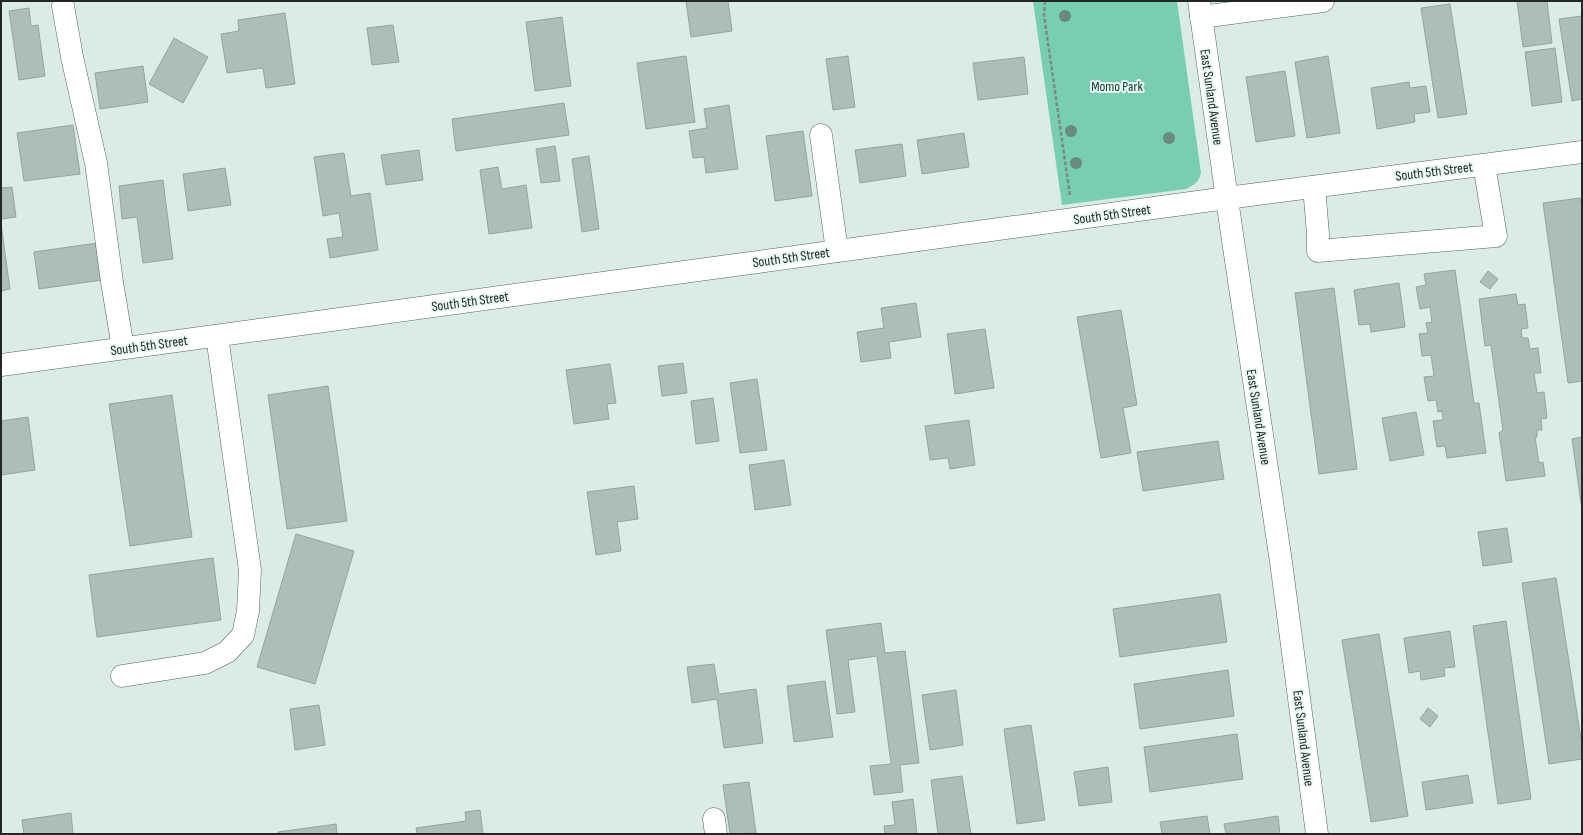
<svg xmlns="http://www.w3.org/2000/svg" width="1583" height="835" font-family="'Sofia Sans Condensed',sans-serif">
	<rect width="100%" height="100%" fill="#daece5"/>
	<path fill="#78ceb0" d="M1033,1h144l24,172c-2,9 -7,12 -15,16l-124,16z"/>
	<g fill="#adbeb7" stroke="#94a59e">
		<polygon points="686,1 728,1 732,31 691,37"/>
		<polygon points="1517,1 1547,1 1552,43 1523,47"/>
		<polygon points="1450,4 1467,114 1438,118 1421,8"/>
		<polygon points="29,8 31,26 38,25 45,76 19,80 9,11"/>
		<polygon points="285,13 295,84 266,88 263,68 227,73 221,34 239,31 238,20"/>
		<polygon points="1582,16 1582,99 1572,101 1559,19"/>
		<polygon points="562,17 571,86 535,91 526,22"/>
		<polygon points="393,25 399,62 372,65 367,28"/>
		<polygon points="174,38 208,57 183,103 149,84"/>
		<polygon points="1555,48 1562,102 1532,106 1525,52"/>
		<polygon points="686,56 695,122 646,129 637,63"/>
		<polygon points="848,56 855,107 833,110 826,59"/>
		<polygon points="1328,56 1340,133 1307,138 1295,62"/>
		<polygon points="1024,57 1028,94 978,100 973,63"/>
		<polygon points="143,66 148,102 100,109 95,73"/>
		<polygon points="1285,71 1295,136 1256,142 1246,77"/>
		<polygon points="1409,82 1410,88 1426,86 1430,112 1414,114 1415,122 1377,129 1371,88"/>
		<polygon points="564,103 569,135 456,151 452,119"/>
		<polygon points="729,105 738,169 706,173 704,157 693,158 689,131 707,128 704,109"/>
		<polygon points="73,125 80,174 24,181 17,133"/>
		<polygon points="803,131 812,196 775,201 766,136"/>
		<polygon points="964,133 969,167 922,174 917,140"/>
		<polygon points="902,144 906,176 860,183 855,150"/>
		<polygon points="555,146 560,181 541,183 536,149"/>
		<polygon points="419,150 423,180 386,185 381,155"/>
		<polygon points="344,153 351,196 370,193 378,250 330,258 327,239 343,237 339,213 323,216 314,157"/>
		<polygon points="589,156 599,229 582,232 572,159"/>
		<polygon points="498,167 502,189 526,185 532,228 489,234 480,170"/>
		<polygon points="225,168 231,205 188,211 183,174"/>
		<polygon points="163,180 173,259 143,263 137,217 122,219 119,186"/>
		<polygon points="12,187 16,217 1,219 1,188"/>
		<polygon points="1580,198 1582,210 1582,381 1568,383 1543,203"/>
		<polygon points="1,224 10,289 1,291"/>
		<polygon points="97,243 102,280 39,289 34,252"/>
		<polygon points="1455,270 1474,403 1479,403 1486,453 1447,458 1445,446 1437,447 1433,421 1443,420 1442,411 1438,412 1436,400 1428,401 1424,377 1434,376 1431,355 1422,356 1419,334 1428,333 1426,323 1432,322 1430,307 1420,309 1416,287 1426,285 1424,274"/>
		<polygon points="1488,271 1498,279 1490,289 1480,282"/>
		<polygon points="1399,283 1405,327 1371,332 1370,324 1359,325 1354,290"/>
		<polygon points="1334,288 1357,469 1319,474 1295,293"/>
		<polygon points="1516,294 1518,305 1525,304 1528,328 1521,329 1522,338 1528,338 1530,349 1538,348 1541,373 1534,373 1537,393 1544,392 1547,418 1541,419 1542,430 1537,430 1537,437 1535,437 1539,463 1543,462 1545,476 1506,481 1499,433 1503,430 1491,345 1485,346 1479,299"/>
		<polygon points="916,303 921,337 889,342 891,358 861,362 857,332 884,328 881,308"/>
		<polygon points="1121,310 1137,405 1123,408 1131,453 1101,458 1077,317"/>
		<polygon points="985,329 994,388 955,394 947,334"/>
		<polygon points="683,363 687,393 662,396 658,366"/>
		<polygon points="610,364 616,403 607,404 609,419 574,424 566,370"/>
		<polygon points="757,379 767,450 740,453 730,383"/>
		<polygon points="328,386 347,521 287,529 268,395"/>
		<polygon points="172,395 192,537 130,546 109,404"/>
		<polygon points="713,398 719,441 696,444 691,401"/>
		<polygon points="1416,412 1424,455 1390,461 1382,418"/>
		<polygon points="28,417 35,470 1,475 1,421"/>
		<polygon points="969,420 975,465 950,469 948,458 930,460 925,426"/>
		<polygon points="1582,437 1582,510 1572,439"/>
		<polygon points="1218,441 1224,479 1143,491 1137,452"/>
		<polygon points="784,460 791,505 755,510 749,465"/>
		<polygon points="634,486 638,519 617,522 621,551 596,555 587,492"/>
		<polygon points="1507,528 1512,562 1483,566 1478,532"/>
		<polygon points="296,534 354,551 315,684 257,667"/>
		<polygon points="213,558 221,620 97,637 89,575"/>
		<polygon points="1556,578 1582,746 1582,759 1549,764 1522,583"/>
		<polygon points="1220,594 1227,642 1120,657 1113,609"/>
		<polygon points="1506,621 1531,799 1498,804 1473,626"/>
		<polygon points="881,623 885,653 905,651 919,763 900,765 903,792 874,795 870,766 891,764 877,656 848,660 855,712 837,714 826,630"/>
		<polygon points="1450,631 1455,667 1444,668 1445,676 1421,680 1420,671 1409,673 1404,638"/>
		<polygon points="1379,634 1408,816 1371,822 1342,640"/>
		<polygon points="714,664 719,694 756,689 763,743 724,748 717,699 692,703 687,667"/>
		<polygon points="1228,670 1234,716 1140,729 1134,684"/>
		<polygon points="825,681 833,737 794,742 787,686"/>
		<polygon points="956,690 963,745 930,750 922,695"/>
		<polygon points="319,705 325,745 295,750 290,709"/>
		<polygon points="1428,708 1438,716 1430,727 1420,719"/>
		<polygon points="1031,725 1045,820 1017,824 1004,729"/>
		<polygon points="1237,734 1243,779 1150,792 1144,747"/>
		<polygon points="1108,767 1112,802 1079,806 1074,772"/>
		<polygon points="1468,775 1473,803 1426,810 1422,782"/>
		<polygon points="962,776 971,834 938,834 931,780"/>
		<polygon points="749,782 756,833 730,834 723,785"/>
		<polygon points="913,799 917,834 885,834 884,826 895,825 892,802"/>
		<polygon points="480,810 483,834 417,834 416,828 466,821 465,812"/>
		<polygon points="71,813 73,834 24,834 22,820"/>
		<polygon points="1207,816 1210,834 1162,834 1160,822"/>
		<polygon points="1278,816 1280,834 1226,834 1224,824"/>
		<polygon points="336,824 337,834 278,834 278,832"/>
	</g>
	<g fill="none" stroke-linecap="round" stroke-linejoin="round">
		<defs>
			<g id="minor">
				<polyline points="1199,1 1231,227 1281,562 1317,834"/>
				<polyline points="63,6 72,57 96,163 112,282 123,348"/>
				<polyline points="1201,17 1323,1"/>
				<polyline points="821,135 837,251"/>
				<polyline points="1314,187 1318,234 1318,251 1496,236 1484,165"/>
				<polyline points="1,365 1227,198 1582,152"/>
				<polyline points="122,676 205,663 227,652 243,635 248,611 250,570 217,336"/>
				<polyline points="714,819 716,834"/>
			</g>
		</defs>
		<use href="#minor" stroke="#54635d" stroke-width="23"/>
		<polyline stroke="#7d8a85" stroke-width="2.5" stroke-dasharray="4 2" stroke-linecap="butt" points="1045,1 1044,15 1070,196"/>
		<use href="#minor" stroke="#fff" stroke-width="22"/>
	</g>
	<g fill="#6a897f">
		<circle cx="1065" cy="16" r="6"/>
		<circle cx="1071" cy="131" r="6"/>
		<circle cx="1169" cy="138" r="6"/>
		<circle cx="1076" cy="163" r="6"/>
	</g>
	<g text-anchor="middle" stroke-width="4" stroke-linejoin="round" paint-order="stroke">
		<g font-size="14" fill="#0f382b" stroke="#e8faf2">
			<text x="1117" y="91">Momo Park</text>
		</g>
		<g font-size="14" fill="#202724" stroke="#e8faf2">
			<text transform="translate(1212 97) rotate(82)" y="5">East Sunland Avenue</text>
			<text transform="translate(1434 171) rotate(-7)" y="5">South 5th Street</text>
			<text transform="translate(1112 214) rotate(-8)" y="5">South 5th Street</text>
			<text transform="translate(791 257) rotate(-8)" y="5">South 5th Street</text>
			<text transform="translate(470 301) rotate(-8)" y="5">South 5th Street</text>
			<text transform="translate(149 345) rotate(-8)" y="5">South 5th Street</text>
			<text transform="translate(1259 417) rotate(81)" y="5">East Sunland Avenue</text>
			<text transform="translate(1304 738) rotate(83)" y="5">East Sunland Avenue</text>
		</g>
	</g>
	<rect width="1583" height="835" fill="none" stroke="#202724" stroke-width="4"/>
</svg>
